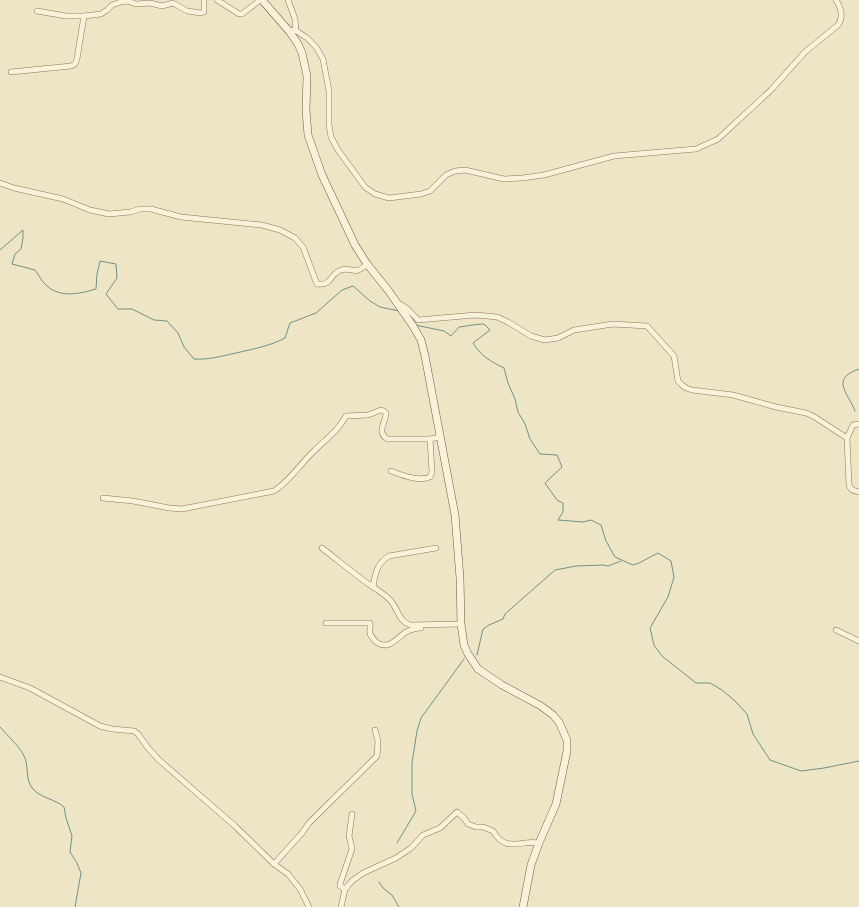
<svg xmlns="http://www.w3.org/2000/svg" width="859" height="907" font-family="'IBM Plex Serif',serif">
	<rect width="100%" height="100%" fill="#eee5c6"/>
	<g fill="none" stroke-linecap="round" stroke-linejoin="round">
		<g stroke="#6e918a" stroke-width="1">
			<path d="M0,250l23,-20v8l-2,11 -6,5 -3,10 23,6c4,5 7,12 12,16 14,12 32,8 49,3l1,-15 3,-13 16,3 1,14 -11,16 12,15h14l22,11 13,1 11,12 6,14 10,12c15,1 28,-3 42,-6 17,-4 34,-7 49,-15l5,-15 26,-10 26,-23 11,-4 17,15 10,6 19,4"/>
			<path d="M415,325l29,6 7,5 8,-9c9,-1 17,-3 25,-3l6,6 -17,13c9,14 17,18 31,25l4,15 7,16 3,13 7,12 5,15 10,15 17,1 5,12 -17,16 12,17 6,3v9l-5,8 25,2 8,-2 10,5 5,16 9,16 18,8 6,-2 19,-10 13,8 3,16 -6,20 -18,31 4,17 8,11 34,27h14l12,7 13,11 12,13 6,20 17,26 31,11 23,-3 35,-7"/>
			<path d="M855,411c-6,-17 -26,-32 4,-42"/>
			<polyline points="477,655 483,629 489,625 503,619 505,614 555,570 576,566 603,565 608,566 621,561"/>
			<path d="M0,727c7,8 18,18 23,27 7,11 1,25 10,35 8,9 22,10 31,18l2,11 6,18 -2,16 7,11 4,10 -6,34"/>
			<polyline points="397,843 416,811 412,794 412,763 417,731 421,718 464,659"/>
			<polyline points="379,882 383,888 392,895 399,907"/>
		</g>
		<defs>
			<g id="street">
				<polyline points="217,0 239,14 242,14 260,0"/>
				<polyline points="288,0 295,19 296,31"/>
				<polyline points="37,11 66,16 84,16 101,14 107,10 112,5 121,2 127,1 136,4 150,3 162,6 173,3 187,11 201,13 204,12 204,0"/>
				<path d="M289,31l6,-1 12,8 9,9 7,12 6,32v34l2,12 7,13 27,37 10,7 14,4 32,-4 9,-3 16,-16 9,-4 10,-1 39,9 18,-1 22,-3 70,-19 82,-7 22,-10 53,-49 34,-38 33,-27c6,-8 3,-17 -2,-25"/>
				<polyline points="11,72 71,66 75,64 77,59 84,16"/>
				<path d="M0,183l14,5 49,11 27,11 19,4 21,-2 10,-3h11l30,8 81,8 18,5 15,8 8,9 12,32 2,5c16,2 12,-10 24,-14 11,-4 13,7 26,-6"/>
				<path d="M398,303c11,5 12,9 20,17l57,-5 12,1 10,1 11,5 23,14 14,4 13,-2 16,-8 39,-6 34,2 27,30 4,25 4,4 4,3 6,2 41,5 43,12 30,6 7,3 34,22"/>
				<path d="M859,424l-6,1 -6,13 2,46c1,6 5,7 10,8"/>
				<path d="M391,471c11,4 27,11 39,6l2,-5 -2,-33"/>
				<path d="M103,498l30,3 36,7 13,1 92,-18c16,-10 26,-27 40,-40 12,-12 23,-19 32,-35l22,-1 13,-5 3,1 2,2c0,11 -10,17 1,26h43l10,-2"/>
				<path d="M322,548c17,13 33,27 51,39 6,4 13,8 18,14 8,10 7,19 19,24l51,-1"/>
				<path d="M373,587c2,-13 4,-24 16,-31l47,-8"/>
				<path d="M326,623h44c1,3 -1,7 0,11 2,3 5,8 8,9 11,7 19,-5 28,-11 4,-2 10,-4 15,-4"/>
				<polyline points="836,630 859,641"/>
				<polyline points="0,677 30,688 100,726 112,729 134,731 138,734 148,748 159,760 235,826 274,864 288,874 300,889 309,907"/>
				<polyline points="274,864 302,833 309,823 377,756 378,741 375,730"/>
				<polyline points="345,889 340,886 340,884 352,849 351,844 349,836 352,814"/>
				<path d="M341,907l4,-18 7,-8 11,-8 33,-15 15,-10 12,-13 17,-7 17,-16 7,6 4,6 8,3h7l10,4c13,22 26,9 46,12"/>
			</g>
			<polyline id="secondary" points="262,0 289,31 298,44 302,53 307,76 306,110 308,135 322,175 355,245 367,264 388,290 413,326 421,340 425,356 455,515 460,578 461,624 464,645 468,654 478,669 502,685 541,706 553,715 559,722 567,740 567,751 556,804 539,843 531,865 523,907"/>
		</defs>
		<use href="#street" stroke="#8a775c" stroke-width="6"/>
		<use href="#secondary" stroke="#6c583f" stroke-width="8"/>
		<use href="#street" stroke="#f9f1da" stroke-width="5"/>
		<use href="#secondary" stroke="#f9f1da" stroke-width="7"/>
	</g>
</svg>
